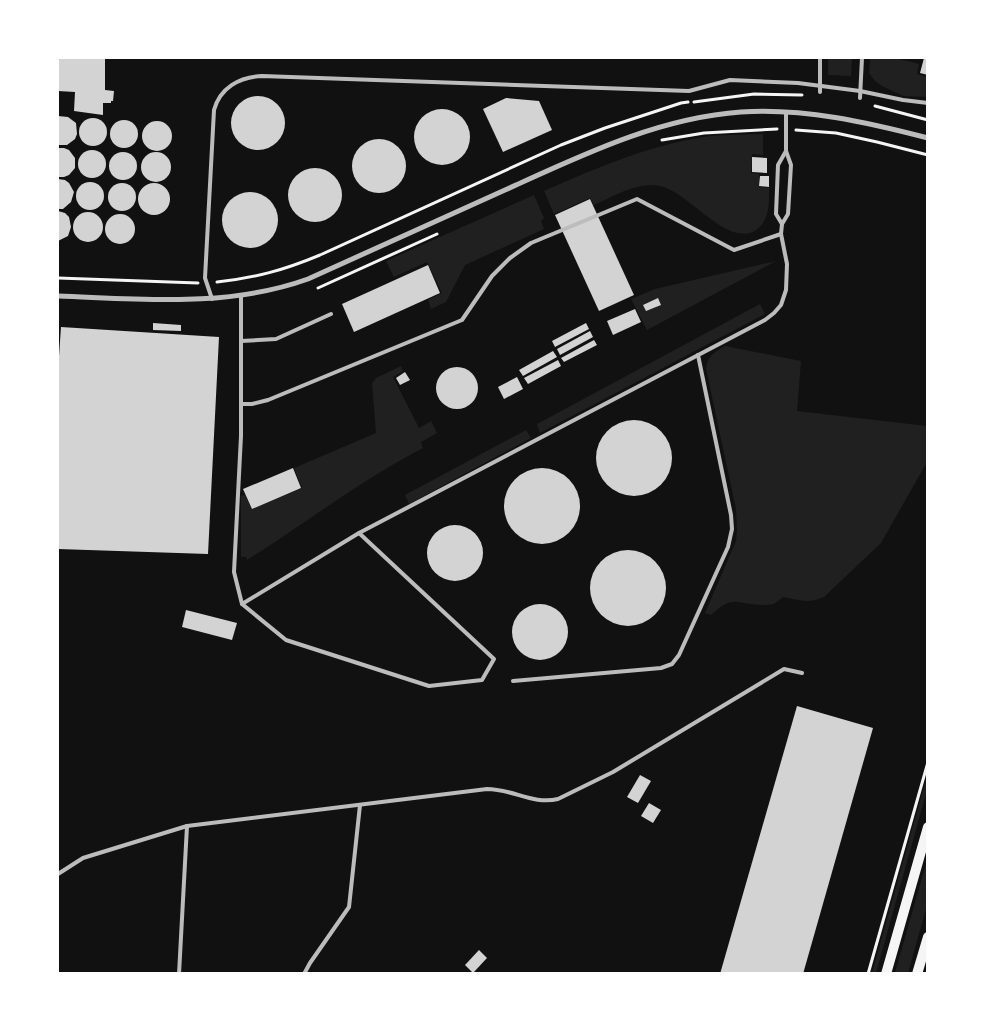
<svg xmlns="http://www.w3.org/2000/svg" width="985" height="1031" font-family="Raleway,sans-serif">
	<rect width="100%" height="100%" fill="#111"/>
	<g fill="#202020">
		<polygon points="828,58 852,58 851,76 828,75"/>
		<polygon points="870,58 895,58 919,64 917,74 927,77 927,97 903,96 882,86 875,81 869,73"/>
		<path d="M763,134v21l-11,-1 -1,19 8,1v13l10,1c0,15 1,32 -13,42 -28,19 -68,-39 -96,-44 -22,-5 -47,11 -66,19l-4,-7 -36,16 -10,-23c50,-22 99,-43 153,-53 21,-4 44,-3 66,-4z"/>
		<polygon points="534,195 544,218 541,221 544,229 465,265 446,302 431,309 428,300 442,293 427,262 394,277 386,261"/>
		<polygon points="776,261 647,330 631,299 655,289"/>
		<polygon points="760,304 765,314 540,433 537,424"/>
		<path d="M725,346l76,15 -4,50 130,15v36l-46,81 -57,54c-16,7 -24,3 -41,0 -3,2 -6,5 -9,7 -4,1 -9,1 -12,1 -27,-1 -29,-11 -51,10l-6,-2 31,-72 1,-10 -1,-22 -30,-140c1,-12 8,-17 19,-23z"/>
		<path d="M401,366l2,5 -10,6 26,51 12,-7 6,12 -16,9 2,6c-62,32 -117,75 -176,112l-1,-3h-5v-61l4,-1 7,14 50,-21 -8,-20 82,-35 -4,-50 4,-5z"/>
		<polygon points="526,430 531,438 409,504 405,495"/>
		<polygon points="927,776 927,790 876,973 872,973"/>
		<polygon points="927,860 927,905 908,973 895,973"/>
	</g>
	<g fill="#d3d3d3">
		<polygon points="58,58 105,59 105,90 114,91 113,101 111,101 111,103 103,103 103,115 74,111 75,92 58,91"/>
		<polygon points="924,58 928,58 928,75 920,73"/>
		<circle cx="258" cy="123" r="27"/>
		<polygon points="506,98 539,101 552,130 503,152 483,109"/>
		<circle cx="442" cy="137" r="28"/>
		<polygon points="58,116 68,117 76,123 77,134 75,139 67,145 58,145"/>
		<circle cx="93" cy="132" r="14"/>
		<circle cx="124" cy="134" r="14"/>
		<circle cx="157" cy="136" r="15"/>
		<circle cx="379" cy="166" r="27"/>
		<polygon points="58,148 64,148 69,150 75,158 75,168 69,175 64,177 58,177"/>
		<circle cx="92" cy="164" r="14"/>
		<circle cx="156" cy="167" r="15"/>
		<circle cx="123" cy="166" r="14"/>
		<polygon points="752,157 767,158 767,173 752,172"/>
		<circle cx="315" cy="195" r="27"/>
		<polygon points="760,176 769,176 769,187 759,186"/>
		<polygon points="58,179 65,180 69,183 74,192 71,202 63,209 58,209"/>
		<circle cx="90" cy="196" r="14"/>
		<circle cx="122" cy="197" r="14"/>
		<circle cx="154" cy="199" r="16"/>
		<circle cx="250" cy="220" r="28"/>
		<polygon points="590,199 634,295 599,311 555,215"/>
		<polygon points="58,211 65,213 69,217 71,227 68,236 58,241"/>
		<circle cx="88" cy="227" r="15"/>
		<circle cx="120" cy="229" r="15"/>
		<polygon points="428,265 440,293 354,332 342,304"/>
		<polygon points="658,298 661,305 646,311 643,305"/>
		<polygon points="635,309 641,322 613,335 607,321"/>
		<polygon points="153,323 181,325 181,331 153,330"/>
		<polygon points="586,323 589,329 555,347 552,341"/>
		<polygon points="61,327 219,337 208,554 58,549 58,356 59,356"/>
		<polygon points="590,331 593,337 560,355 557,349"/>
		<polygon points="594,340 597,345 564,362 561,358"/>
		<polygon points="553,351 557,357 523,376 519,370"/>
		<polygon points="558,360 561,366 528,384 524,378"/>
		<circle cx="457" cy="388" r="21"/>
		<polygon points="405,372 410,380 400,385 396,378"/>
		<polygon points="517,377 523,389 504,399 498,387"/>
		<circle cx="634" cy="458" r="38"/>
		<circle cx="542" cy="506" r="38"/>
		<polygon points="293,468 301,488 252,509 243,489"/>
		<circle cx="455" cy="553" r="28"/>
		<circle cx="628" cy="588" r="38"/>
		<circle cx="540" cy="632" r="28"/>
		<polygon points="186,610 237,623 232,640 182,627"/>
		<polygon points="797,706 873,728 803,974 720,974"/>
		<polygon points="640,775 651,781 638,803 627,797"/>
		<polygon points="649,803 661,810 653,823 641,816"/>
		<polygon points="479,950 487,958 473,973 465,965"/>
	</g>
	<g fill="none" stroke-linecap="round" stroke-linejoin="round">
		<g stroke="#f5f5f5" stroke-width="3">
			<polyline points="694,102 754,94 802,95"/>
			<polyline points="875,106 928,120"/>
			<polyline points="796,130 836,133 877,142 928,155"/>
			<polyline points="662,140 704,133 777,129"/>
			<polyline points="58,278 198,283"/>
			<path d="M217,282c38,-4 67,-12 103,-27l241,-110 44,-17 76,-25 7,-1"/>
			<polyline points="318,288 437,234"/>
			<polyline points="868,974 928,762"/>
		</g>
		<g stroke="#bcbcbc" stroke-width="4">
			<polyline points="820,92 820,58"/>
			<polyline points="860,98 862,58"/>
			<polyline points="782,224 776,214 778,165 786,151"/>
			<polyline points="241,296 241,436 234,572 242,604 286,640 429,686 482,680 494,659 359,533"/>
			<path d="M212,299l-7,-21 9,-168c6,-22 25,-33 48,-34l427,15 41,-11 68,3 62,8 43,9 25,3"/>
			<polyline points="241,341 276,339 331,314"/>
			<polyline points="241,404 252,404 268,400 462,320 492,276 510,258 531,243 637,199 734,250 781,234"/>
			<polyline points="242,604 359,533 765,320 774,313 781,305 786,290 787,264 781,234 782,224 788,214 791,165 786,151 786,112"/>
			<polyline points="513,681 661,668 672,664 679,655 728,547 732,529 731,515 698,355"/>
			<path d="M58,874l25,-16 104,-32 300,-37c26,0 46,16 71,10l55,-27 171,-103 18,4"/>
			<polyline points="179,974 187,826"/>
			<polyline points="304,974 310,963 349,907 360,805"/>
		</g>
		<path stroke="#bcbcbc" stroke-width="5" d="M58,296c84,3 169,12 250,-17 66,-30 131,-59 197,-89 75,-34 152,-72 236,-78 64,-4 125,10 187,26"/>
		<g stroke="#f5f5f5" stroke-width="10">
			<polyline points="886,974 928,827"/>
			<polyline points="917,974 928,937"/>
		</g>
	</g>
	<rect width="985" height="1031" fill="none" stroke="#ffffff" stroke-width="118"/>
</svg>
